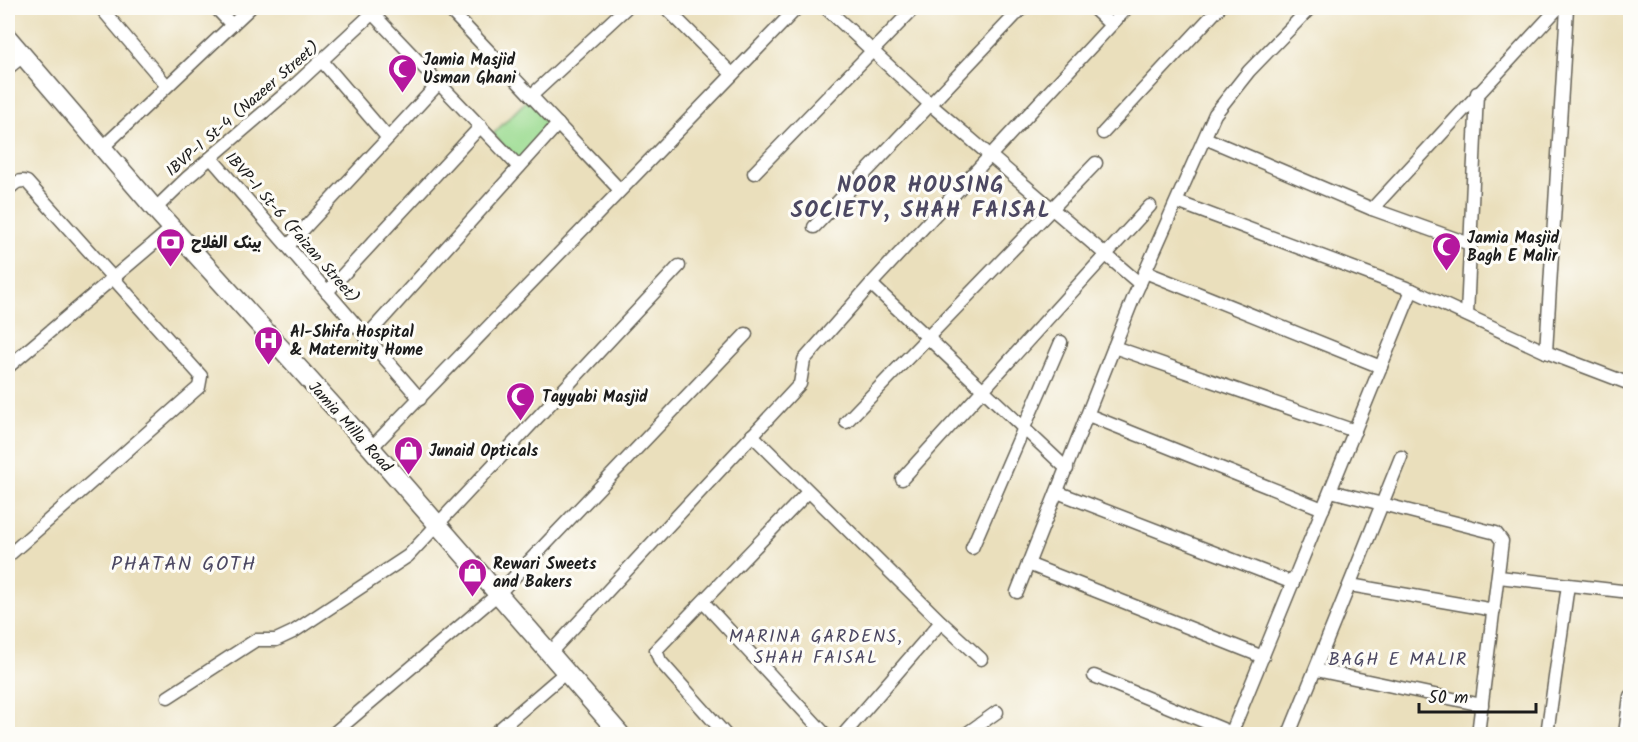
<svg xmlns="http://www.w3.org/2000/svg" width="1638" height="742" font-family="Kalam,'Playpen Sans Arabic',sans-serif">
	<rect width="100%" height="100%" fill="#fdfcf7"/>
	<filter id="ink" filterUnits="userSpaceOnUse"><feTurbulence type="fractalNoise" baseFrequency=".0167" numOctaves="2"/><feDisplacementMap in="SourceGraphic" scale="12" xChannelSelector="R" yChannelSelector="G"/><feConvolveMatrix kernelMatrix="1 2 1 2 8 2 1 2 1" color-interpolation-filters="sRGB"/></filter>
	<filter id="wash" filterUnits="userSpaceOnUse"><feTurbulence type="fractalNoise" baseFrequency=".008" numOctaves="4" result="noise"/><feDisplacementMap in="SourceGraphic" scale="24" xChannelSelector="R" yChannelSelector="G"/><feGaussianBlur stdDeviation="1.35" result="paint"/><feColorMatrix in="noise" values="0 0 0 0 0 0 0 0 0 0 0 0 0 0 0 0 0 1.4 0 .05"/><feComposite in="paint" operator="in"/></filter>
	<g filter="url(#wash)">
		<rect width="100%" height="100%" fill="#eadfbc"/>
		<polygon fill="#9cdc92" stroke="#5c7c57" stroke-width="1.5" points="528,99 554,125 518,162 493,134"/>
	</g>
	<g filter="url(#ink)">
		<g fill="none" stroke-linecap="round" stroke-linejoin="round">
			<defs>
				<g id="street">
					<polyline points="101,8 167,86"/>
					<polyline points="216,8 232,25"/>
					<polyline points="448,8 619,189"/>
					<polyline points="666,8 732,74"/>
					<polyline points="826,8 931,105 1140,284"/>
					<polyline points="1093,8 1111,25"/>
					<polyline points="372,13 519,167"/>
					<polyline points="322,61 388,138"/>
					<polyline points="8,68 23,56"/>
					<polyline points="531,96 626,8"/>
					<polyline points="1103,133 1219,8"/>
					<polyline points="1205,138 1372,209 1470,244"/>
					<polyline points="103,147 250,8"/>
					<polyline points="211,158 420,399"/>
					<polyline points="754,173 914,8"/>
					<path d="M8,190c6,-6 10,-11 19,-8l174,194 -2,11 -191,169"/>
					<polyline points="1177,202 1412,290 1546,352 1630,384"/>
					<polyline points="155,209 187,178 292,88 378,8"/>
					<polyline points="1372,209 1558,8"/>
					<polyline points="814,227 1022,8"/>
					<polyline points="288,246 440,82"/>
					<polyline points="1145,272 1381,367"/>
					<polyline points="871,284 1067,469"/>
					<polyline points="327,292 481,126"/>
					<polyline points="1467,315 1477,93"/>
					<polyline points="366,337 558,124"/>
					<polyline points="1114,347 1355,431"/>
					<polyline points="1546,352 1567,8"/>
					<polyline points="8,367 172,228"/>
					<polyline points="1088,415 1323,509"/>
					<polyline points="846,422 1096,163"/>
					<polyline points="752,435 941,622 844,734"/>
					<polyline points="371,448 797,8"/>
					<polyline points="902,479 1150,206"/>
					<polyline points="1331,491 1496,533 1502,541 1478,734"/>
					<polyline points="1057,492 1293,583"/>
					<polyline points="972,548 1061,342"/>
					<polyline points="1028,564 1263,657"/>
					<polyline points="1499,577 1630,592"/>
					<polyline points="1350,585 1494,610"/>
					<polyline points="1017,592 1133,299 1215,114 1249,71 1310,8"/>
					<polyline points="704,603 825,734"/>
					<polyline points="941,622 981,659"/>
					<polyline points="549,654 800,384 804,360 871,284 1127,8"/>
					<polyline points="1316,670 1482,705"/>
					<polyline points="1094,676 1232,733"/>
					<polyline points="168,697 256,640 276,640 293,632 408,556 679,266"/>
					<polyline points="333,734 498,594 746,334"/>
					<polyline points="494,734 566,672"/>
					<polyline points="725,734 660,661 656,650 808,492"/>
					<polyline points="966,734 997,712"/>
					<polyline points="1231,734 1412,290"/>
					<polyline points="1289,734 1401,457"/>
					<polyline points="1547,734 1568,585"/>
					<polyline points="1625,734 1630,696"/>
				</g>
				<polyline id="secondary" points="8,38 155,209 371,448 620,734"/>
			</defs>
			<use href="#street" stroke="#646054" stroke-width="15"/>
			<use href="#secondary" stroke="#646054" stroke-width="21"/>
			<use href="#street" stroke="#fff" stroke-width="12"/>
			<use href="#secondary" stroke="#fff" stroke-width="18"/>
		</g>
	</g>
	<defs>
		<symbol id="mosque-pin" viewBox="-11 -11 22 30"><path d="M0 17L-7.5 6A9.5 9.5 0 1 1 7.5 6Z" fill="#b5179e" stroke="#fdfcf7"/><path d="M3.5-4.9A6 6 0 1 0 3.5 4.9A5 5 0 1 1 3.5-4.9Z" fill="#fff"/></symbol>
		<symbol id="bank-pin" viewBox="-11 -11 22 30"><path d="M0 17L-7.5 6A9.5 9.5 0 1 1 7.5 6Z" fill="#b5179e" stroke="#fdfcf7"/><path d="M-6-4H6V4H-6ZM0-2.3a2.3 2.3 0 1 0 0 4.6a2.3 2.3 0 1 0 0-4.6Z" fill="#fff"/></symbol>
		<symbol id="hospital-pin" viewBox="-11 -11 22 30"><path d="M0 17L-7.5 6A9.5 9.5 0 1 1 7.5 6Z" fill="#b5179e" stroke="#fdfcf7"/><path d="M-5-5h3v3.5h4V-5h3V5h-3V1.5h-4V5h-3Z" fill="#fff"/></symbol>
		<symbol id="shop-pin" viewBox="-11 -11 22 30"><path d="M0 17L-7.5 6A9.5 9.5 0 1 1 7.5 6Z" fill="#b5179e" stroke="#fdfcf7"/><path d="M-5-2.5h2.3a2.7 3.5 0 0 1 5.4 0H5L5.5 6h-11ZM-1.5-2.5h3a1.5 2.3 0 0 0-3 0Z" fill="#fff"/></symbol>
	</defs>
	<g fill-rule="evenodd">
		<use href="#mosque-pin" x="386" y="52" width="33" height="45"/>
		<use href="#bank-pin" x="154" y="226" width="33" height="45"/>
		<use href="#mosque-pin" x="1430" y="230" width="33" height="45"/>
		<use href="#hospital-pin" x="252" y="324" width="33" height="45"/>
		<use href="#mosque-pin" x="504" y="380" width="33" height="45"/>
		<use href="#shop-pin" x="392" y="434" width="33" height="45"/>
		<use href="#shop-pin" x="456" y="556" width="33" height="45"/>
	</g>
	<g text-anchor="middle" stroke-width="6" stroke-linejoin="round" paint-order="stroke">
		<g font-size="16" font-weight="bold" fill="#1c1c1c" stroke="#fdfcf7" text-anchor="start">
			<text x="423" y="65">Jamia Masjid<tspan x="423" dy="18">Usman Ghani</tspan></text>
			<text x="1467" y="243">Jamia Masjid<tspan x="1467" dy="18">Bagh E Malir</tspan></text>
			<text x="191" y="248">بینک الفلاح</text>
			<text x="290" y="337">Al-Shifa Hospital<tspan x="290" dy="18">&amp; Maternity Home</tspan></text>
			<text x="542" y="402">Tayyabi Masjid</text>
			<text x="429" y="456">Junaid Opticals</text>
			<text x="493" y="569">Rewari Sweets<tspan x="493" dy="18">and Bakers</tspan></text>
		</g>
		<g font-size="16" fill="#1c1c1c" stroke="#fdfcf7">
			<text transform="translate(242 108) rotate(-41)" y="6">IBVP-1 St-4 (Nazeer Street)</text>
			<text transform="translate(293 227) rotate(49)" y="6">IBVP-1 St-6 (Faizan Street)</text>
			<text transform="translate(351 426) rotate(48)" y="6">Jamia Milla Road</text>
		</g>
		<g font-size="18" letter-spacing="1.5" fill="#4c4862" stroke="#fdfcf7">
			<text x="816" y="642">MARINA GARDENS,<tspan x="816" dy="21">SHAH FAISAL</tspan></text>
			<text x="1398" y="665">BAGH E MALIR</text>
		</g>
		<g font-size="20" letter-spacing="1.5" fill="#4c4862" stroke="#fdfcf7">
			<text x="184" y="570">PHATAN GOTH</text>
		</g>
		<g font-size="22" font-weight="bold" letter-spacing="1.5" fill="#4c4862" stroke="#fdfcf7">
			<text x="921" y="192">NOOR HOUSING<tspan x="921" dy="25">SOCIETY, SHAH FAISAL</tspan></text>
		</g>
	</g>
	<rect width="1638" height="742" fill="none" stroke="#fdfcf7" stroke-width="30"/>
	<path d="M1419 703v9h117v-9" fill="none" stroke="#1c1c1c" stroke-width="3"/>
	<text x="1428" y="703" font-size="18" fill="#1c1c1c" stroke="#fdfcf7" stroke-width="4.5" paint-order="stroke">50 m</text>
</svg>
